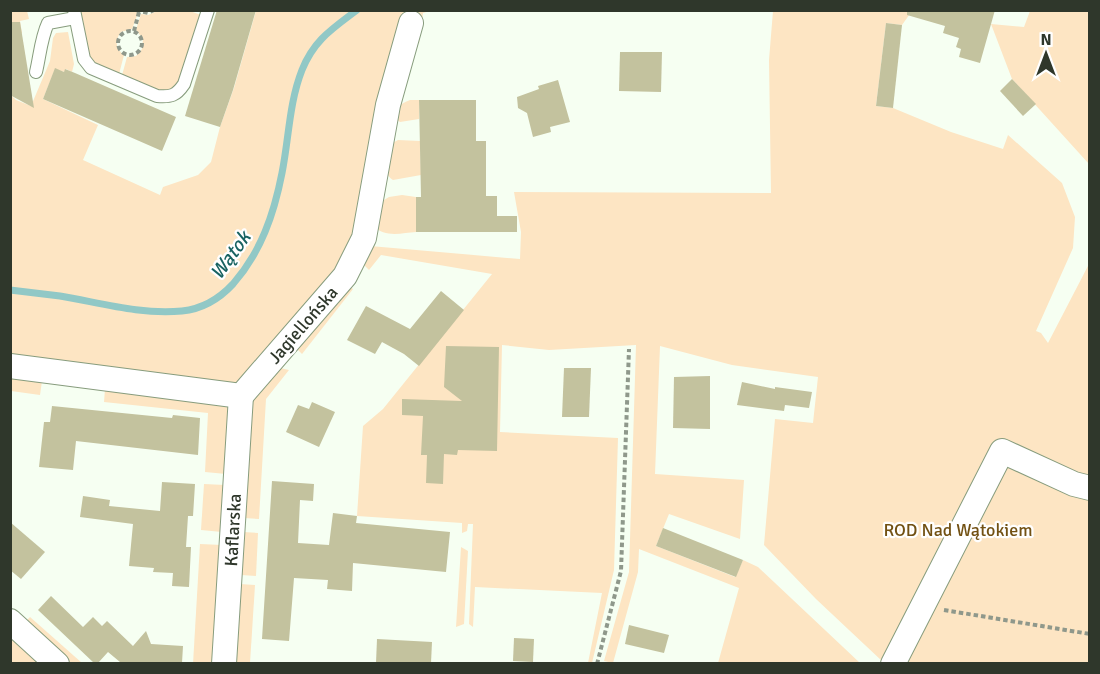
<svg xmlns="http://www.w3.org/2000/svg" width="1100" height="674" font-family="Signika,sans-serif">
	<rect width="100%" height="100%" fill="#f6fff2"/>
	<g fill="#fde5c3">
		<path d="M134,10l4,3 -6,16 -11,3c-7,9 -5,17 3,23l-6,23 -26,-11 -16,-56z"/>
		<polygon points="187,10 204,16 181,83 168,95 121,79 127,57 136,56 142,49 143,39 136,30 141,14 148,15 157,11"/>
		<polygon points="10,11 27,11 29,19 20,21 22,33 11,35"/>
		<polygon points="256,11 354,11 321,35 301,69 287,120 281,173 262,238 241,272 226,289 207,303 185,310 164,311 130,308 60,294 11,288 11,95 16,100 31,106 50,61 53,38 56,33 68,32 74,64 72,72 66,69 64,72 55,69 43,99 98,125 83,160 160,195 163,187 198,175 211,162 220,127 234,88"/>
		<path d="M358,11h72l-7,2 -4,31 -1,-12 -57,205 -114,149 -236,-22v-73c21,3 42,5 62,9 34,7 79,19 113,12 61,-12 88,-86 98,-140 3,-17 3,-34 5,-50 4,-24 18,-66 33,-84 9,-11 25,-19 36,-27z"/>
		<polygon points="773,11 912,11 902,25 886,23 876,106 893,108 951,132 1003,149 1008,135 1062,183 1075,217 1073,248 1036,331 1041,333 1048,343 1089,264 1089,663 882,663 882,661 816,599 764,545 775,419 813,423 818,377 732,365 660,346 655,474 744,480 740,539 669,514 656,546 735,577 743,560 758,567 860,663 718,663 739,588 639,549 638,572 613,663 604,661 629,572 636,345 549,350 502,345 500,432 618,438 614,570 592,663 588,663 602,593 475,587 473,627 469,624 473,524 468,524 467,531 462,533 462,523 357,516 363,426 383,409 492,274 381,255 369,270 361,262 370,246 520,259 521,232 514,192 771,193 769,60"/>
		<polygon points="1030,11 1089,11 1089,164 1012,79 991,24 1024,27"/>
		<path d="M410,100h9v19l-19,3 -5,-4c0,-11 5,-14 15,-18z"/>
		<path d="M398,140l22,1 1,34 -28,5c-12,-8 -6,-22 -4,-35z"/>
		<path d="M402,195l14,2v35c-14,1 -32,6 -42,-6l5,-23 10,-6z"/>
		<polygon points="348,286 353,289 302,354 297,349"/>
		<polygon points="276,367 289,370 266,399 259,519 244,518 252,395"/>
		<polygon points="11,378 42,381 40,395 11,391"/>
		<polygon points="105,389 226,405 230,412 226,474 205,472 208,413 104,402"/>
		<polygon points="204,484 225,485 222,532 201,530"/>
		<polygon points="243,532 258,533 256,576 241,575"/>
		<polygon points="200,544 222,545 215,663 193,664"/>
		<polygon points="461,547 468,551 464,624 456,627"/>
		<polygon points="240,584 255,585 250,663 236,664"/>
		<polygon points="30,617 82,663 69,663 24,623"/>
		<polygon points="10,629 49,663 11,663"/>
	</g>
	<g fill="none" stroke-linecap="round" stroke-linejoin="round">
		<path stroke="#91c8c6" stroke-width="7" d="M10,290c17,2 34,4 50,6 41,7 81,19 122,15 20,-2 38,-13 51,-27 28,-32 41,-70 49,-111 7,-35 7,-70 20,-103 12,-30 30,-41 55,-60"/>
	</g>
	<g fill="#c3c29e">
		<polygon points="217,10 256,10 233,90 220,127 185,116"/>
		<polygon points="907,10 995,10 980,63 959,57 961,49 956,47 959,38 943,33 945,26 907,15"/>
		<polygon points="10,22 20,22 34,108 10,95"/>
		<polygon points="886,23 902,25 893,108 876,106"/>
		<polygon points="620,52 662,52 661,92 619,91"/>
		<polygon points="55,68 64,72 65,69 75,73 176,117 162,151 43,99"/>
		<polygon points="1012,79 1036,104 1023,116 1000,91"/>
		<polygon points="558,80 570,122 550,127 551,132 533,137 527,113 518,108 517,97 539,89 538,86"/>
		<polygon points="419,100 476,100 476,141 486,141 486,196 497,196 497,216 517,216 517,232 416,232 416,197 421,197"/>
		<polygon points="441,291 464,310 419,366 404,354 382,342 375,354 347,340 366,306 410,329"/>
		<polygon points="446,346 499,347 497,451 458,450 457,455 444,454 443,484 426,483 427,455 421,455 423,416 402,415 402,399 462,401 444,387"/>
		<polygon points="564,368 591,368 589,417 562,417"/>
		<polygon points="710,376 710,429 673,428 674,377"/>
		<polygon points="742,382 775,389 775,387 812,392 809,408 785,405 784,411 737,405"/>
		<polygon points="312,402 335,412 319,447 286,432 298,405 309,409"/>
		<polygon points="52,406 172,418 173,415 200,418 198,455 76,441 73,470 39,467 44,422 50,422"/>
		<polygon points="272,481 314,484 313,501 300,500 298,543 329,545 333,513 357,516 356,523 450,532 446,572 353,563 352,591 327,589 328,580 294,578 289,641 262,639"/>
		<polygon points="162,482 195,484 193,516 188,516 186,547 191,547 189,587 172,586 173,573 153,572 154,568 129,566 133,524 80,517 83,496 110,500 109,506 160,511"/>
		<polygon points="10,522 45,552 21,579 10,570"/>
		<polygon points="663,528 743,560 736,577 656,546"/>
		<polygon points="51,596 83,627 93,617 102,626 107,621 133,646 146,631 151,644 183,646 182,663 119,663 120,662 108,652 98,663 94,663 38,610"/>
		<polygon points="629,625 669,635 664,653 625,644"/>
		<polygon points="514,638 534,639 533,662 513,661"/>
		<polygon points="377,639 432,642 431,663 376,663"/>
	</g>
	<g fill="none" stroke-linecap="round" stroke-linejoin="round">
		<defs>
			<g id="lane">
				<path d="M74,10l10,49 7,9 66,28c14,1 19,0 27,-12l24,-74"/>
				<path d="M36,72c4,-17 5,-34 12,-49l27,-5"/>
			</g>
			<g id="street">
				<polyline points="10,366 241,396 345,276 364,238 388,105 411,23"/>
				<polyline points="10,621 57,664"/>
				<polyline points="224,664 241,396"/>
				<polyline points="893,664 1002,451 1074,484 1090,488"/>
			</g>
		</defs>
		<use href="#lane" stroke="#879c7d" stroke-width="14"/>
		<use href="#street" stroke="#879c7d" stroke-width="26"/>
		<g stroke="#8f988b" stroke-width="4" stroke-dasharray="4.5 3" stroke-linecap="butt">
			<polyline points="136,10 148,13 154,10"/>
			<circle cx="130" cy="43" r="12"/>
			<polyline points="134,31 139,12"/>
			<polyline points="944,610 1090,634"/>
			<polyline points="597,664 621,571 629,349"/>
		</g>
		<use href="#lane" stroke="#fff" stroke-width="12"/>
		<use href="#street" stroke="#fff" stroke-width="24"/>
	</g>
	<g text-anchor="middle" stroke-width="4.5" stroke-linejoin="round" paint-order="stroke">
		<g font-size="18" fill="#2f372b" stroke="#fff">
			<text transform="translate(303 325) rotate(-49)" y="6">Jagiellońska</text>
			<text transform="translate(233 530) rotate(-87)" y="6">Kaflarska</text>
		</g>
		<g font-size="18" fill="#725113" stroke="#fff">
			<text x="958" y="536">ROD Nad Wątokiem</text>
		</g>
		<g font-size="20" font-style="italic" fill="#196362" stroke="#fff">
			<text transform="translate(230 255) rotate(-54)" y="7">Wątok</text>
		</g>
	</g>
	<rect width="1100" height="674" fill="none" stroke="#2f372b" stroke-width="24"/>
	<g transform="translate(1046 54)" stroke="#ffffff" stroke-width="4.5" paint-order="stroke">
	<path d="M0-4.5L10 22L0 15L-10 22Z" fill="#2f372b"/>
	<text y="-9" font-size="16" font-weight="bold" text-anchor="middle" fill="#2f372b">N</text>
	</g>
</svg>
